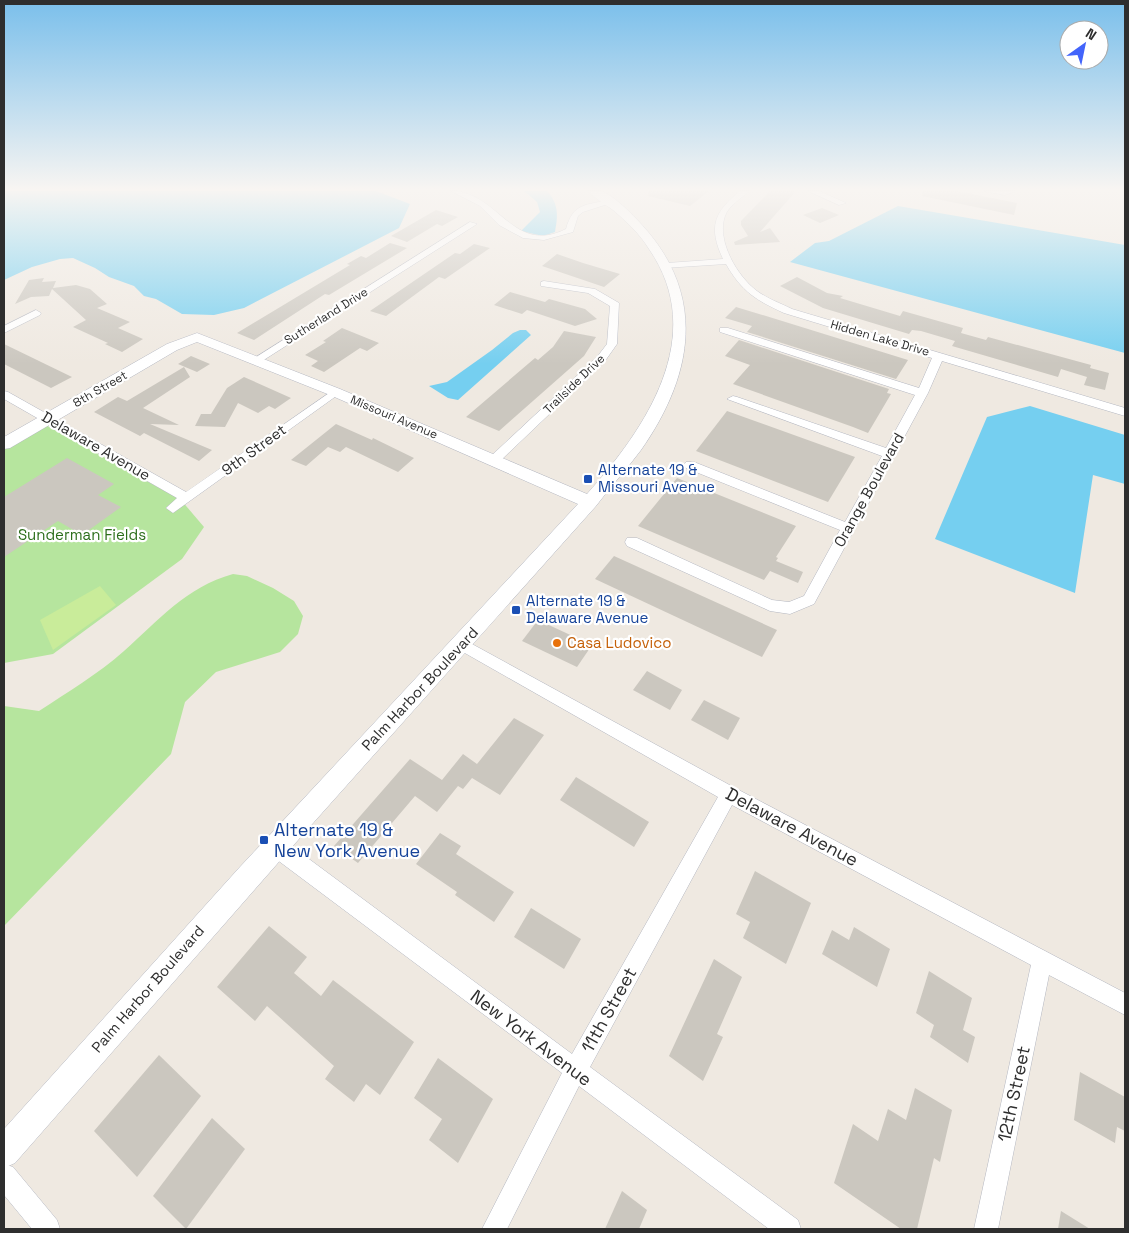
<svg xmlns="http://www.w3.org/2000/svg" width="1129" height="1233" font-family="'Space Grotesk',sans-serif">
	<rect width="100%" height="100%" fill="#efe9e1"/>
	<g fill="#b6e59e">
		<polygon points="44,424 181,500 204,527 182,559 53,654 4,663 4,447"/>
		<path d="M233,574l14,2 26,12 21,13 9,15 -5,18 -18,18 -64,20 -31,30 -14,52 -167,172v-220l35,5c29,-19 59,-37 85,-60 35,-31 62,-64 109,-77z"/>
	</g>
	<polygon fill="#c9ec9a" points="100,586 116,605 53,650 40,620"/>
	<g fill="#75cff0">
		<polygon points="4,191 376,191 410,204 399,228 244,308 214,315 182,314 156,299 144,296 134,286 109,277 95,268 73,258 60,259 32,267 4,280"/>
		<path d="M524,191h23c12,13 11,25 8,41l-12,4 -22,-5 19,-19 -3,-10z"/>
		<polygon points="898,206 1125,245 1125,353 790,262 815,243 829,241"/>
		<polygon points="520,330 526,330 531,335 458,400 448,398 429,386 447,382 492,350 513,333"/>
		<polygon points="1030,406 1125,435 1125,484 1093,475 1075,593 935,539 987,417"/>
	</g>
	<g fill="#cbc7bf">
		<polygon points="649,191 709,191 690,206 648,196"/>
		<polygon points="770,191 796,191 760,232 770,228 780,242 735,245 734,242 748,236 741,225 741,221"/>
		<polygon points="923,191 957,191 1017,203 1014,215 922,196"/>
		<polygon points="822,208 839,215 820,223 803,215"/>
		<polygon points="436,210 458,217 442,226 437,224 407,242 391,236"/>
		<polygon points="390,243 407,248 329,295 325,294 254,340 237,333 350,265 347,264 361,256 366,258"/>
		<polygon points="474,244 490,248 445,279 439,277 386,316 370,311 455,253 460,254"/>
		<polygon points="557,254 583,263 620,274 604,287 542,266"/>
		<polygon points="797,277 827,293 843,296 840,298 900,316 903,311 963,328 961,333 986,340 988,337 1091,365 1090,368 1109,373 1105,390 1084,385 1087,377 1061,369 1058,377 952,346 955,341 921,331 912,330 909,334 823,308 780,286"/>
		<polygon points="44,278 42,282 56,281 53,288 76,285 90,289 107,304 97,308 130,322 118,328 143,339 122,352 105,344 108,343 73,327 86,320 52,289 49,296 31,297 15,304 29,280"/>
		<polygon points="510,292 545,302 549,299 585,309 597,319 575,326 527,310 522,314 494,305"/>
		<polygon points="736,307 779,320 908,360 896,379 747,332 752,326 725,318"/>
		<polygon points="342,328 379,343 367,351 360,348 324,372 311,366 318,361 305,355 326,342 323,341"/>
		<polygon points="564,331 596,337 584,356 499,431 466,417 535,358 538,360 553,347"/>
		<polygon points="739,340 889,389 887,393 891,394 868,433 853,427 733,384 750,365 725,356"/>
		<polygon points="4,344 72,377 51,388 4,364"/>
		<polygon points="191,356 210,364 197,372 178,364"/>
		<polygon points="184,367 190,377 143,408 179,425 150,424 212,450 199,461 144,433 140,436 94,412 118,397 127,401"/>
		<polygon points="244,377 291,398 275,409 269,406 258,413 238,403 225,427 195,426 201,414 211,414 227,388"/>
		<polygon points="727,411 855,457 828,502 696,451"/>
		<polygon points="336,424 372,440 373,438 414,458 398,472 346,447 340,452 328,447 306,466 291,460"/>
		<polygon points="67,458 114,484 98,495 121,507 82,535 58,521 4,557 4,497"/>
		<polygon points="677,478 796,526 776,557 778,558 776,561 803,572 798,583 770,571 764,580 638,526"/>
		<polygon points="614,556 700,595 777,630 762,657 595,579"/>
		<polygon points="538,620 592,645 577,667 522,641"/>
		<polygon points="647,671 682,690 670,710 633,690"/>
		<polygon points="704,700 740,718 728,740 691,720"/>
		<polygon points="514,718 544,735 500,795 472,778 463,789 458,786 437,812 415,796 358,863 334,846 410,759 442,780 463,754 477,764"/>
		<polygon points="576,777 649,822 634,847 560,800"/>
		<polygon points="440,833 461,846 456,854 514,892 494,922 455,895 457,892 416,864"/>
		<polygon points="755,871 811,903 786,964 743,938 750,922 736,914"/>
		<polygon points="531,908 581,939 564,969 514,937"/>
		<polygon points="269,926 307,957 294,973 321,996 333,980 414,1042 380,1095 366,1084 354,1102 325,1079 334,1066 267,1006 255,1021 217,987"/>
		<polygon points="854,927 890,949 877,987 822,954 832,930 849,940"/>
		<polygon points="714,959 742,977 717,1034 723,1037 703,1081 669,1056"/>
		<polygon points="929,971 972,998 963,1030 975,1037 968,1063 930,1037 934,1025 916,1013"/>
		<polygon points="159,1055 201,1096 137,1177 94,1131"/>
		<polygon points="438,1058 493,1099 458,1163 429,1140 442,1119 414,1098"/>
		<polygon points="1080,1072 1125,1097 1125,1131 1117,1127 1115,1143 1074,1120"/>
		<polygon points="915,1088 952,1110 940,1162 934,1158 917,1229 901,1229 834,1183 853,1124 878,1141 888,1109 906,1120"/>
		<polygon points="212,1118 245,1149 186,1229 153,1196"/>
		<polygon points="622,1191 647,1210 639,1229 605,1229"/>
		<polygon points="1061,1211 1090,1229 1058,1229"/>
	</g>
	<g fill="none" stroke-linecap="round" stroke-linejoin="round">
		<defs>
			<g id="street">
				<path d="M451,191c48,0 61,65 115,38 7,-26 20,-24 44,-29l4,2 -31,10 -5,4 -5,16 -29,8 -21,-2 -24,-13 -19,-19z"/>
				<path d="M740,191h9c-8,8 -20,14 -24,25 -9,25 13,61 32,75 11,8 23,12 35,18l333,99v8l-183,-55 -14,32 -114,211 -24,10 -20,-3 -143,-65 -2,-4 2,-4h10l135,62 17,2 15,-6 36,-66 -154,-62 -2,-3 2,-3h8l151,60 37,-66 -155,-57 6,-3 4,1 149,51 29,-53 -195,-63v-4h8l191,60 13,-30 -148,-45c-28,-13 -42,-21 -58,-49l-62,4 -2,-2 5,-3 56,-4c-15,-32 -9,-47 17,-68z"/>
				<polygon points="808,191 819,191 846,203 839,205"/>
				<polygon points="984,191 1015,191 1005,195"/>
				<polygon points="470,222 477,224 259,363 251,363 250,361"/>
				<polygon points="544,281 595,289 619,303 617,344 605,361 498,463 490,463 488,460 490,457 597,357 607,344 610,306 588,293 541,286 541,282"/>
				<polygon points="36,310 41,313 40,315 4,333 4,326"/>
				<polygon points="335,389 339,390 339,394 173,513 166,508 177,498 4,399 4,391 8,392 186,492"/>
				<polygon points="461,638 735,788 1125,993 1125,1015 1049,975 998,1229 974,1229 1031,965 732,805 590,1067 798,1220 801,1229 769,1229 579,1086 507,1229 482,1229 562,1073 268,853 266,846 268,839 275,837 282,839 572,1054 718,797 456,648 453,644 456,640"/>
				<polygon points="4,1164 13,1167 57,1220 60,1229 32,1229 4,1195"/>
			</g>
			<path id="secondary" d="M589,191c3,0 8,-1 11,0 14,3 40,31 49,42 58,70 41,147 -8,217 -14,19 -31,37 -45,56l-290,325 -291,332 -11,5v-39l235,-261 339,-364 -248,-109 -133,-53 -20,8 -167,98 -6,1v-12l163,-93 30,-11 143,56 247,105c59,-66 122,-158 62,-245 -9,-15 -23,-28 -36,-39 -8,-6 -18,-11 -24,-19z"/>
		</defs>
		<use href="#street" stroke="#b4b7c1" stroke-width="1"/>
		<use href="#secondary" stroke="#b4b7c1" stroke-width="1"/>
		<use href="#street" fill="#fff" fill-rule="evenodd"/>
		<use href="#secondary" fill="#fff" fill-rule="evenodd"/>
	</g>
	<linearGradient id="sky" x2="0" y2="1"><stop stop-color="#7abfeb"/><stop offset="0.52" stop-color="#f8f5f2"/><stop offset="1" stop-color="#f8f5f2" stop-opacity="0"/></linearGradient>
	<rect width="1129" height="364" fill="url(#sky)"/>
	<g fill="#1a4fb4" stroke="#fff" stroke-width="2">
		<rect x="583" y="474" width="10" height="10" rx="2.5"/>
		<rect x="511" y="605" width="10" height="10" rx="2.5"/>
		<rect x="259" y="835" width="10" height="10" rx="2.5"/>
	</g>
	<circle fill="#e8710a" stroke="#fff" stroke-width="2" cx="557" cy="643" r="5"/>
	<g text-anchor="middle" stroke-width="4.5" stroke-linejoin="round" paint-order="stroke">
		<g font-size="12" fill="#2e2e2e" stroke="#fff">
			<text transform="translate(326 316) rotate(-32)" y="4">Sutherland Drive</text>
			<text transform="translate(880 338) rotate(16)" y="4">Hidden Lake Drive</text>
			<text transform="translate(574 384) rotate(-44)" y="4">Trailside Drive</text>
			<text transform="translate(100 389) rotate(-30)" y="4">8th Street</text>
			<text transform="translate(394 417) rotate(23)" y="4">Missouri Avenue</text>
		</g>
		<g font-size="15" fill="#2e2e2e" stroke="#fff">
			<text transform="translate(96 446) rotate(30)" y="5">Delaware Avenue</text>
			<text transform="translate(254 450) rotate(-36)" y="5">9th Street</text>
			<text transform="translate(869 490) rotate(-61)" y="5">Orange Boulevard</text>
			<text transform="translate(420 689) rotate(-47)" y="5">Palm Harbor Boulevard</text>
			<text transform="translate(148 989) rotate(-49)" y="5">Palm Harbor Boulevard</text>
		</g>
		<g font-size="15" fill="#164399" stroke="#fff" text-anchor="start">
			<text x="598" y="475">Alternate 19 &amp;<tspan x="598" dy="17">Missouri Avenue</tspan></text>
			<text x="526" y="606">Alternate 19 &amp;<tspan x="526" dy="17">Delaware Avenue</tspan></text>
		</g>
		<g font-size="15" fill="#2c6e1b" stroke="#fff">
			<text x="82" y="540">Sunderman Fields</text>
		</g>
		<g font-size="15" fill="#c56008" stroke="#fff" text-anchor="start">
			<text x="567" y="648">Casa Ludovico</text>
		</g>
		<g font-size="18" fill="#2e2e2e" stroke="#fff">
			<text transform="translate(792 827) rotate(28)" y="6">Delaware Avenue</text>
			<text transform="translate(609 1010) rotate(-61)" y="6">11th Street</text>
			<text transform="translate(531 1038) rotate(37)" y="6">New York Avenue</text>
			<text transform="translate(1014 1094) rotate(-78)" y="6">12th Street</text>
		</g>
		<g font-size="18" fill="#164399" stroke="#fff" text-anchor="start">
			<text x="274" y="836">Alternate 19 &amp;<tspan x="274" dy="21">New York Avenue</tspan></text>
		</g>
	</g>
	<rect width="1129" height="1233" fill="none" stroke="#2e2e2e" stroke-width="10"/>
	<g transform="translate(1084 45) rotate(33)"><circle r="24" fill="#ffffff" stroke="#ababab"/>
	<path d="M0-4L9 19L0 12L-9 19Z" fill="#4264fb"/>
	<text y="-8" font-size="14" font-weight="bold" text-anchor="middle" fill="#2e2e2e">N</text>
	</g>
</svg>
